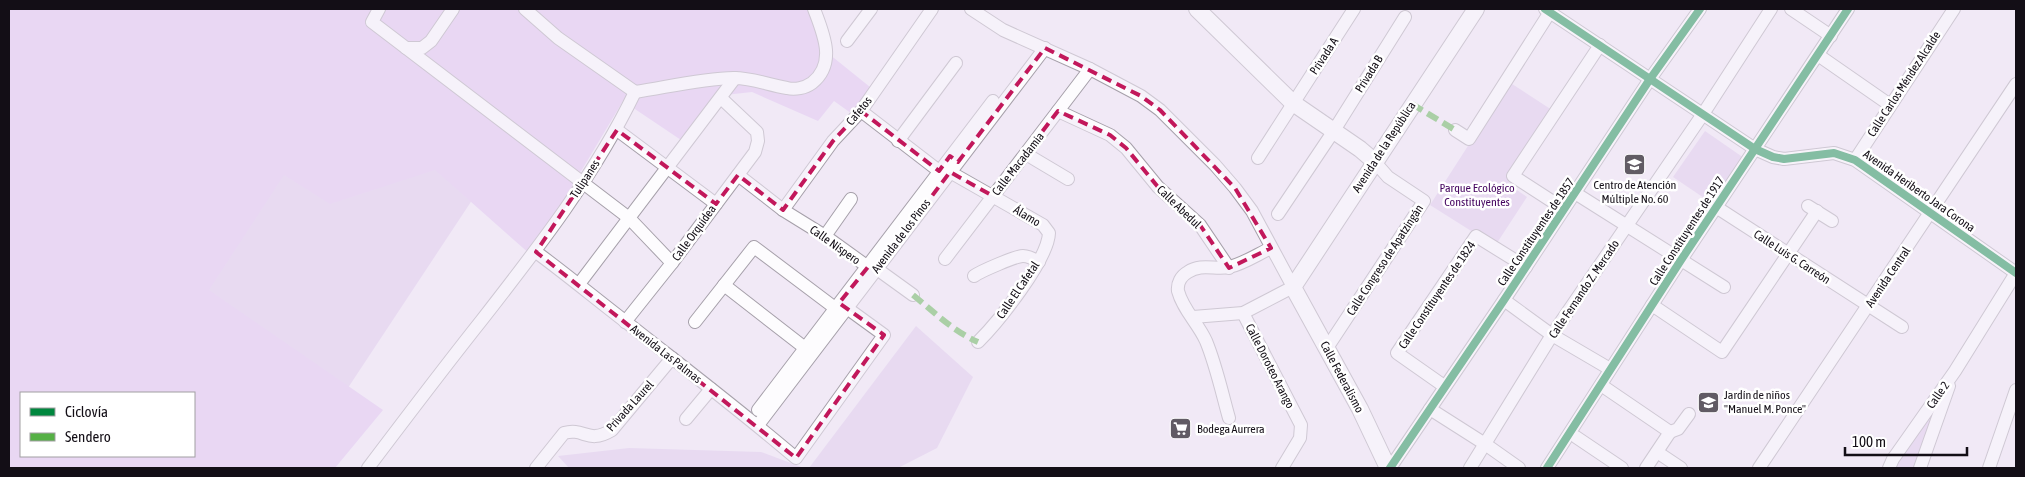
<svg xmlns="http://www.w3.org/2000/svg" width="2025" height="477" font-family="'Asap Condensed',sans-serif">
	<rect width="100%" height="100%" fill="#f1e9f6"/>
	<g fill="#dec8ec" fill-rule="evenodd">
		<path d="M9,9l520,105 -234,354h-286zM21,393h173v63h-173z"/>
		<polygon points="1509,82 1555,112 1508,184 1527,197 1495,246 1430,205"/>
		<polygon points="1705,131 1744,158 1713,204 1673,177"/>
		<polygon points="916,326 973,377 937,448 898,468 809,468"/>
		<polygon points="1940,403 1917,468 1892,468"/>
		<polygon points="629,448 761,452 804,468 569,468 558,456"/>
	</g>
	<path fill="#dfc2f0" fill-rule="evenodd" d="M9,9h804l16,45 41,33 -15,29 -21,-15 -16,20 -66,-29 -36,4 -35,44 -58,-39 -92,154 -96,-85 -105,34 -46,-29 -75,115 174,120 -48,58h-326zM21,393h173v63h-173z"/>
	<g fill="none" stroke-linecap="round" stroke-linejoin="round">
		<defs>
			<g id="minor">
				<polyline points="379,9 372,22 629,218 672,263"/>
				<polyline points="525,9 558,38 635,92"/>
				<polyline points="971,9 1003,30 1090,69 1141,96 1160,110 1215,165 1235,188 1252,211 1293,287 1243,313 1193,317"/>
				<polyline points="1545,9 1755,149 1773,157 1784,159 1834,153 1855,160 2016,273"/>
				<polyline points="1791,9 1831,36"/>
				<polyline points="847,41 871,9"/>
				<polyline points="406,48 422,48 431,41 453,9"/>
				<polyline points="1818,55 1890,105"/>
				<path d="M635,92c33,-5 65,-13 99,-14 19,0 34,7 53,10 8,2 18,0 25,-5 25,-20 11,-50 2,-74"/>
				<polyline points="861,111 939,171"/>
				<polyline points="1058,111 1110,135 1126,148 1158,187 1200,225 1229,268"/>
				<polyline points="617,130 716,204"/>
				<polyline points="1455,130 1469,139 1550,12"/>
				<polyline points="898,141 956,63"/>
				<polyline points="1026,154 1068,179"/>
				<polyline points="1258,158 1354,9"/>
				<polyline points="1855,160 1954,9"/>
				<path d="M950,172l93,53 6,8c-1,27 -51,89 -71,109"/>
				<polyline points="738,175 783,210 825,236 868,267 877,269 913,295"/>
				<polyline points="1575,193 1724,287"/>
				<polyline points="1808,206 1832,221"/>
				<polyline points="1716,207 1902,327"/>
				<polyline points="1564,209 1513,176 1600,45"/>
				<polyline points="783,210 833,141 861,111 932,9"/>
				<polyline points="1278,214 1333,132 1405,17"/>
				<polyline points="825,236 851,199"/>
				<path d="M536,252c30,22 60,47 90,70 57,45 115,89 170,136l88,-123 -44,-32"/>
				<polyline points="945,259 1090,69"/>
				<path d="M974,276c7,-5 42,-20 49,-20 6,0 11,3 16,6"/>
				<polyline points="579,284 735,78"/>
				<polyline points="724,285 805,348"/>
				<polyline points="1504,300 1552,335 1610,369"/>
				<polyline points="1652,305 1722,352 1817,211"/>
				<polyline points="1243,313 1301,425 1300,438 1282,468"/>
				<polyline points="625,322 672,263 755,152 758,141 757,132 721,98"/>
				<polyline points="695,322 754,247 835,308"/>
				<polyline points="1327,348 1424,201 1388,177 1374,161"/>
				<polyline points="1601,385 1670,432"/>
				<polyline points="1444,386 1397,353 1476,236 1526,267"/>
				<polyline points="1430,409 1485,444 1519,468"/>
				<polyline points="758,410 993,101"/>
				<path d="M1229,418c-7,-25 -13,-53 -23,-77 -8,-18 -23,-31 -28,-50 -1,-8 3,-15 10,-19 13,-9 28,-2 41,-5 14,-3 29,-13 42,-19"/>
				<polyline points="686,419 711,389"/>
				<polyline points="758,425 1045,48"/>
				<polyline points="1670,432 1678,429 1689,414"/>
				<polyline points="1576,437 1622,468"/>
				<polyline points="1657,452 1681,468"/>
				<path d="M368,468c37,-49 74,-98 113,-147 57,-73 114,-146 154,-229"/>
				<path d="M536,468l28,-35c21,-6 23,12 48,-3l60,-72"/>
				<polyline points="1390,468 1504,300 1650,79 1700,9"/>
				<polyline points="1470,468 1552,335 1703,114 1771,9"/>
				<polyline points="1547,468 1681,260 1848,9"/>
				<polyline points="1646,468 1670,432"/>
				<polyline points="1759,468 2016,84"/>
				<polyline points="1889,468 1893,459 1955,371 2016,273"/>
				<polyline points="1920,468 1949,386"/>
				<polyline points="1989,468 2016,390"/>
			</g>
			<g id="major">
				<polyline points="1197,9 1293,103 1360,149 1374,161"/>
				<polyline points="1388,468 1360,409 1293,287 1476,9"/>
			</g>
		</defs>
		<use href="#minor" stroke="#a6a0aa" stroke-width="14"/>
		<use href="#major" stroke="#a6a0aa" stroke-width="18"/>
		<use href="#minor" stroke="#fdfcfe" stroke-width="12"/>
		<use href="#major" stroke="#fdfcfe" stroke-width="16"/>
		<g stroke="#55b045" stroke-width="6" stroke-dasharray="12 6" stroke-linecap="butt">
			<polyline points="1412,104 1455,130"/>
			<path d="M913,295c21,17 40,36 65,47"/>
		</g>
		<defs>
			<g id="cycleway">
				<polyline points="1545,9 1755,149 1773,157 1784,159 1834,153 1855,160 2016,273"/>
				<polyline points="1390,468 1504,300 1650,79 1700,9"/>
				<polyline points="1547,468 1681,260 1848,9"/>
			</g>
		</defs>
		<use href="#cycleway" stroke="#fff" stroke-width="11"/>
		<use href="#cycleway" stroke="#00873e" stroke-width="8"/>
	</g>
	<path d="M0 0H2025V477H0ZM1045,48l96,48 19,14 75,78 36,60 -42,20 -29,-43 -42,-38 -32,-39 -16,-13 -52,-24 -65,85 -43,-24 -73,97 -9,-2 -29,36 45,32 -88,123 -260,-206 81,-122 99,74 22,-29 45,35 50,-69 28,-30 78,60 11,-15 8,6z" fill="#f1e9f6" fill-opacity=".55" fill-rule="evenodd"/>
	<path fill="none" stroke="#c2185b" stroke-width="4" stroke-dasharray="10 6" stroke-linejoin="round" d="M1045,48l96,48 19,14 75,78 36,60 -42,20 -29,-43 -42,-38 -32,-39 -16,-13 -52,-24 -65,85 -43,-24 -73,97 -9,-2 -29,36 45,32 -88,123 -260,-206 81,-122 99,74 22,-29 45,35 50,-69 28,-30 78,60 11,-15 8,6z"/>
	<defs>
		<symbol id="school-square" viewBox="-11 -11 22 22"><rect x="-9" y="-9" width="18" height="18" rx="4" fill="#615b64" stroke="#fff"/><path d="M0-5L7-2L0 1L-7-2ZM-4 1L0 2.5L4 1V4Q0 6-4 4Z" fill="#fff"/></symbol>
		<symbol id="supermarket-square" viewBox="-11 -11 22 22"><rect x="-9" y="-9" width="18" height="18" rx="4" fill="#615b64" stroke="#fff"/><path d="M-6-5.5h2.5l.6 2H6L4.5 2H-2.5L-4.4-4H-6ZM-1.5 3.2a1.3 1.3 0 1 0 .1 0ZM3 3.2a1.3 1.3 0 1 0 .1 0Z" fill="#fff"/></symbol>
	</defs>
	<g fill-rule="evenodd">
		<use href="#school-square" x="1622" y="152" width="25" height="25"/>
		<use href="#school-square" x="1696" y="390" width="25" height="25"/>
		<use href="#supermarket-square" x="1168" y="416" width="25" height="25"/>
	</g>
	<g text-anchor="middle" stroke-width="5" stroke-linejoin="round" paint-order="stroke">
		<g font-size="12" fill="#130e16" stroke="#fff">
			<text transform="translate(1324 56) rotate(-57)" y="4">Privada A</text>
			<text transform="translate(1369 74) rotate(-58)" y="4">Privada B</text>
			<text transform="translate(1904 84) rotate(-57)" y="4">Calle Carlos Méndez Alcalde</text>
			<text transform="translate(859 111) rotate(-51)" y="4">Cafetos</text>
			<text transform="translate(1384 147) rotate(-57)" y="4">Avenida de la República</text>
			<text transform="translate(1018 164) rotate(-52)" y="4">Calle Macadamia</text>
			<text transform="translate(585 179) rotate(-57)" y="4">Tulipanes</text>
			<text transform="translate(1919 191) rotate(35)" y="4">Avenida Heriberto Jara Corona</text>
			<text transform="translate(1179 207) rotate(44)" y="4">Calle Abedul</text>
			<text transform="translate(1027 216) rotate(31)" y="4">Álamo</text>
			<text transform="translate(1687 231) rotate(-57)" y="4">Calle Constituyentes de 1917</text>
			<text transform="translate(1536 232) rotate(-56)" y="4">Calle Constituyentes de 1857</text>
			<text transform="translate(694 233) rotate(-54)" y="4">Calle Orquídea</text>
			<text transform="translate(901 236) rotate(-53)" y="4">Avenida de los Pinos</text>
			<text transform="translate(835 245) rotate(35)" y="4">Calle Níspero</text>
			<text transform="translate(1792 257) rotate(33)" y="4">Calle Luis G. Carreón</text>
			<text transform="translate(1385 260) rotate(-57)" y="4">Calle Congreso de Apatzingán</text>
			<text transform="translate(1888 277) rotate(-56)" y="4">Avenida Central</text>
			<text transform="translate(1584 289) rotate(-56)" y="4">Calle Fernando Z. Mercado</text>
			<text transform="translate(1018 290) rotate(-56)" y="4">Calle El Cafetal</text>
			<text transform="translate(1437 295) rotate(-56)" y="4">Calle Constituyentes de 1824</text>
			<text transform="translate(666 354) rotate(38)" y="4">Avenida Las Palmas</text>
			<text transform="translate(1270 366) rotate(63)" y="4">Calle Doroteo Arango</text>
			<text transform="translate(1342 377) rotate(62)" y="4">Calle Federalismo</text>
			<text transform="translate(1938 395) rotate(-55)" y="4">Calle 2</text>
			<text transform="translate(630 406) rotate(-48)" y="4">Privada Laurel</text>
		</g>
		<g font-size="12" fill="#130e16" stroke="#fff" text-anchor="start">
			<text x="1635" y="189" text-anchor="middle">Centro de Atención<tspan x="1635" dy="14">Múltiple No. 60</tspan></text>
			<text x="1724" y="399">Jardín de niños<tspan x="1724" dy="14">"Manuel M. Ponce"</tspan></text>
			<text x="1197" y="433">Bodega Aurrera</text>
		</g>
		<g font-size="12" fill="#44045f" stroke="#fff">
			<text x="1477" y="192">Parque Ecológico<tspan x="1477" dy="14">Constituyentes</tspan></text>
		</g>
	</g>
	<rect width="2025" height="477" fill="none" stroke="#130e16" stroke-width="20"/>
	<rect x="20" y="392" width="175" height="65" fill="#ffffff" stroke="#a19fa2"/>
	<rect x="30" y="408" width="25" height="8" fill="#00873e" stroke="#a19fa2"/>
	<text x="65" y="417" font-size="15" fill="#130e16">Ciclovía</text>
	<rect x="30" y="433" width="25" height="8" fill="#55b045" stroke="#a19fa2"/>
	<text x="65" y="442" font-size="15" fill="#130e16">Sendero</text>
	<path d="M1845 447v8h122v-8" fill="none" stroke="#130e16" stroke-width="2.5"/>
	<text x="1852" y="447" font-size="15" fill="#130e16" stroke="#ffffff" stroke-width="4" paint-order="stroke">100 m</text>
</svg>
